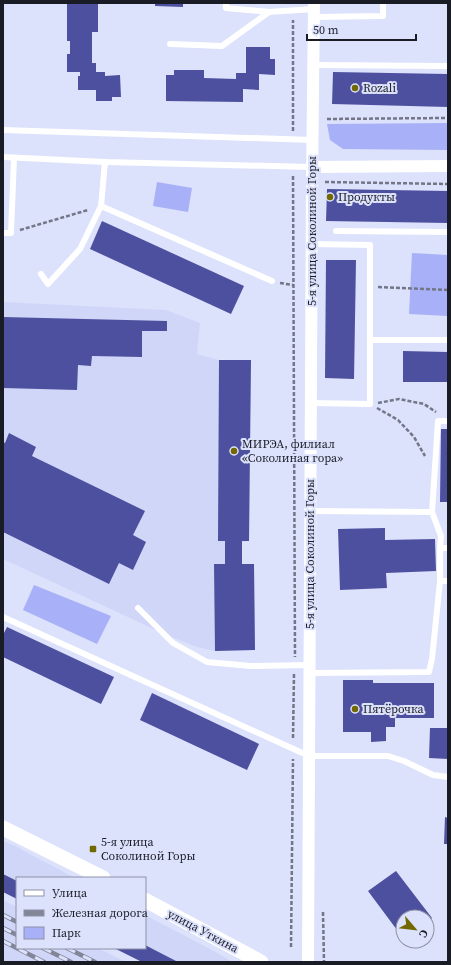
<svg xmlns="http://www.w3.org/2000/svg" width="451" height="965" font-family="'Source Serif 4',serif">
	<rect width="100%" height="100%" fill="#dce1fc"/>
	<g fill="#d0d6f7">
		<polygon points="3,302 166,310 200,323 197,354 219,360 251,360 249,541 242,542 242,564 254,564 255,650 215,651 197,647 171,637 3,559"/>
		<polygon points="3,841 13,845 75,878 17,878 17,899 3,892"/>
		<polygon points="3,900 17,907 17,948 98,948 126,962 3,962"/>
		<polygon points="145,915 210,949 233,962 142,962 114,948 145,948"/>
	</g>
	<g fill="#a8b1f8">
		<polygon points="448,123 448,150 343,149 330,140 327,124"/>
		<polygon points="157,182 192,188 188,212 153,206"/>
		<polygon points="412,253 448,255 448,316 409,314"/>
		<polygon points="34,585 111,616 97,644 23,610"/>
	</g>
	<g fill="#4c509f">
		<polygon points="67,3 98,3 98,32 92,32 92,63 96,63 96,72 105,72 105,76 120,75 121,97 112,97 112,101 96,101 96,90 78,90 78,76 80,76 80,72 67,72 67,54 70,54 70,41 67,41"/>
		<polygon points="155,3 183,3 183,7 155,6"/>
		<polygon points="246,47 270,47 270,59 275,59 275,75 259,74 259,90 243,89 243,102 166,101 166,75 174,75 174,70 204,70 204,78 236,79 236,73 246,73"/>
		<polygon points="333,72 448,74 448,107 332,104"/>
		<polygon points="327,189 448,191 448,223 326,221"/>
		<polygon points="102,221 244,286 231,314 90,249"/>
		<polygon points="326,260 356,260 354,379 325,378"/>
		<polygon points="3,317 167,321 167,331 142,331 142,357 92,356 91,366 78,365 77,390 3,388"/>
		<polygon points="403,351 448,352 448,382 403,382"/>
		<polygon points="219,360 251,360 249,541 242,541 242,564 254,564 255,650 215,651 214,564 225,564 225,541 218,541"/>
		<polygon points="441,429 448,429 448,502 440,502"/>
		<polygon points="9,433 36,447 32,456 145,511 133,535 146,542 133,570 119,563 109,584 3,532 3,442 5,443"/>
		<polygon points="385,528 385,540 435,539 436,571 386,573 387,588 340,590 338,529"/>
		<polygon points="7,627 114,677 101,704 3,657 3,635"/>
		<polygon points="343,680 373,680 373,683 434,683 434,718 395,718 395,727 386,727 386,741 371,742 371,732 343,732"/>
		<polygon points="152,693 259,744 247,770 140,720"/>
		<polygon points="430,728 448,728 448,759 429,758"/>
		<polygon points="445,817 448,818 448,844 444,844"/>
		<polygon points="396,871 432,918 427,922 427,917 403,917 403,938 368,891"/>
		<polygon points="3,874 17,881 17,899 3,892"/>
		<polygon points="145,945 178,962 142,962 114,948 145,948"/>
	</g>
	<g fill="none" stroke-linecap="round" stroke-linejoin="round">
		<g stroke="#727687" stroke-width="2.5" stroke-dasharray="4 2" stroke-linecap="butt">
			<polyline points="327,119 448,118"/>
			<polyline points="293,131 293,20"/>
			<polyline points="293,176 295,657"/>
			<polyline points="325,182 448,184"/>
			<polyline points="20,230 88,210"/>
			<polyline points="280,283 293,285"/>
			<polyline points="378,287 448,290"/>
			<polyline points="378,403 399,399 424,404 436,412"/>
			<polyline points="377,408 398,420 414,437 425,456"/>
			<polyline points="293,738 294,674"/>
			<polyline points="323,912 324,962"/>
			<polyline points="291,947 293,759"/>
		</g>
		<g stroke="#fff" stroke-width="6">
			<polyline points="226,3 226,8 269,12"/>
			<polyline points="314,17 383,16 383,3"/>
			<polyline points="170,44 222,46 269,12 314,9"/>
			<polyline points="313,65 448,66"/>
			<polyline points="3,130 312,140"/>
			<polyline points="3,157 105,162 312,167"/>
			<polyline points="105,162 101,206 272,281"/>
			<polyline points="336,231 448,232"/>
			<polyline points="3,233 11,233 14,158"/>
			<polyline points="41,274 48,284 80,249 101,206"/>
			<polyline points="370,340 448,340"/>
			<polyline points="311,403 370,404 370,245 312,244"/>
			<polyline points="311,511 432,512 441,536 440,548"/>
			<polyline points="432,512 438,421 448,421"/>
			<polyline points="448,548 440,548 440,581 448,581"/>
			<polyline points="138,608 173,643 207,662 251,666 310,665"/>
			<polyline points="3,617 309,756 388,756 404,761 433,775 448,777"/>
			<polyline points="310,673 429,672 432,659 440,581"/>
		</g>
		<g stroke="#fff" stroke-width="12">
			<polyline points="312,167 448,166"/>
			<polyline points="308,962 312,183 314,3"/>
		</g>
		<g stroke="#fff" stroke-width="15">
			<polyline points="3,828 103,878"/>
			<polyline points="145,900 261,962"/>
		</g>
		<defs>
			<g id="rail">
				<polyline points="3,915 17,922"/>
				<polyline points="3,928 17,935"/>
				<polyline points="3,941 44,962"/>
				<polyline points="43,948 71,962"/>
				<polyline points="67,948 95,962"/>
			</g>
		</defs>
		<use href="#rail" stroke="#828698" stroke-width="4.5"/>
		<use href="#rail" stroke="#dce1fc" stroke-width="3" stroke-dasharray="9" stroke-linecap="butt"/>
	</g>
	<g fill="#716800" stroke="#dce1fc" stroke-width="1.5">
		<circle cx="355" cy="88" r="4"/>
		<circle cx="330" cy="197" r="4"/>
		<circle cx="234" cy="451" r="4"/>
		<circle cx="355" cy="709" r="4"/>
		<rect x="89" y="845" width="8" height="8" rx="2"/>
	</g>
	<g text-anchor="middle" stroke-width="4" stroke-linejoin="round" paint-order="stroke">
		<g font-size="12" fill="#1a1c25" stroke="#dce1fc" text-anchor="start">
			<text x="363" y="92">Rozali</text>
			<text x="338" y="201">Продукты</text>
			<text x="242" y="448">МИРЭА, филиал<tspan x="242" dy="14">«Соколиная гора»</tspan></text>
			<text x="363" y="713">Пятёрочка</text>
			<text x="101" y="846">5-я улица<tspan x="101" dy="14">Соколиной Горы</tspan></text>
		</g>
		<g font-size="12" fill="#1a1c25" stroke="#dce1fc">
			<text transform="translate(312 231) rotate(-90)" y="4">5-я улица Соколиной Горы</text>
			<text transform="translate(310 554) rotate(-90)" y="4">5-я улица Соколиной Горы</text>
			<text transform="translate(203 931) rotate(28)" y="4">улица Уткина</text>
		</g>
	</g>
	<rect width="451" height="965" fill="none" stroke="#1a1c25" stroke-width="8"/>
	<rect x="16" y="877" width="130" height="72" fill="#dce1fc" stroke="#8e92a6"/>
	<rect x="24" y="890" width="20" height="6" fill="#ffffff" stroke="#8e92a6"/>
	<text x="52" y="897" font-size="12" fill="#1a1c25">Улица</text>
	<rect x="24" y="910" width="20" height="6" fill="#828698" stroke="#8e92a6"/>
	<text x="52" y="917" font-size="12" fill="#1a1c25">Железная дорога</text>
	<rect x="24" y="927" width="20" height="12" fill="#a8b1f8" stroke="#8e92a6"/>
	<text x="52" y="937" font-size="12" fill="#1a1c25">Парк</text>
	<g transform="translate(415 929) rotate(118)"><circle r="19" fill="#dce1fc" stroke="#8e92a6"/>
	<path d="M0-3L7 15L0 10L-7 15Z" fill="#716800"/>
	<text y="-6" font-size="11" font-weight="bold" text-anchor="middle" fill="#1a1c25">С</text>
	</g>
	<path d="M307 34v6h109v-6" fill="none" stroke="#1a1c25" stroke-width="2"/>
	<text x="313" y="34" font-size="12" fill="#1a1c25" stroke="#dce1fc" stroke-width="3" paint-order="stroke">50 m</text>
</svg>
